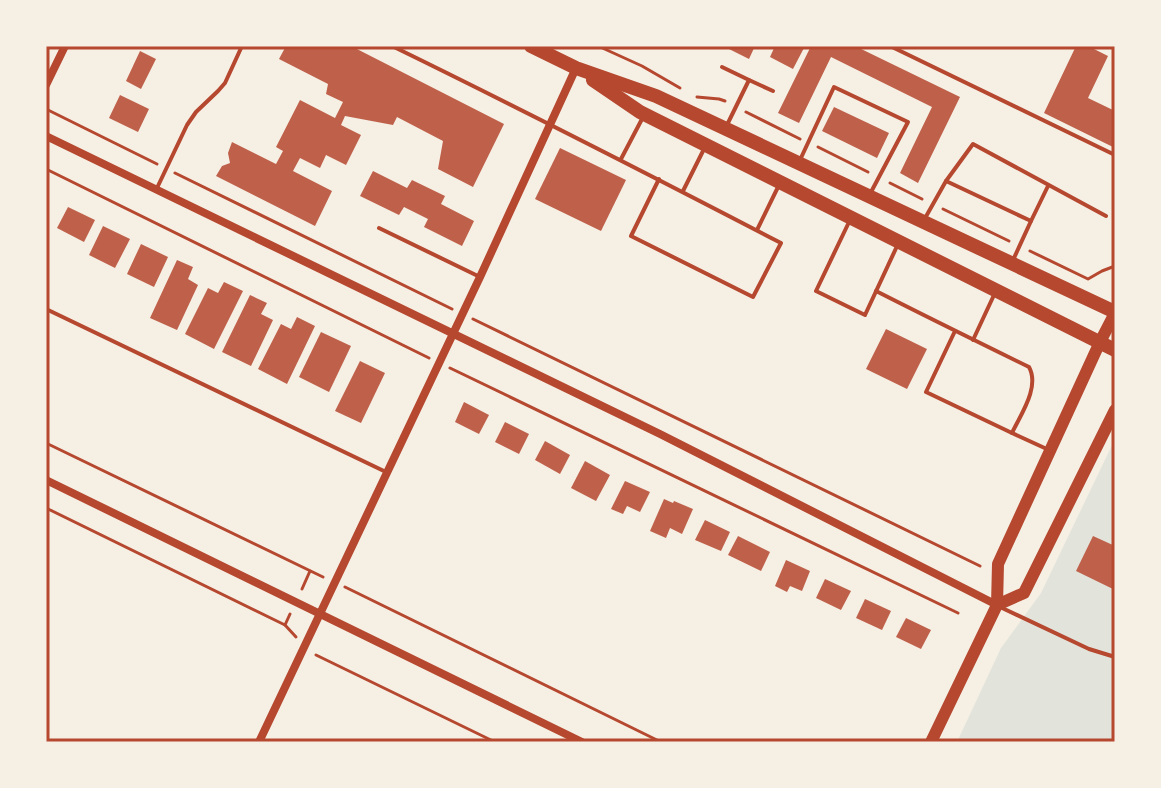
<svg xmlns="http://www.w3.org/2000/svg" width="1161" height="788" font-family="Lora,serif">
	<rect width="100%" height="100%" fill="#f6efe4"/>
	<polygon fill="#e2e4dc" points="1115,439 1115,742 957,742 1001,648 1041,593"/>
	<g fill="#bf614a">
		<polygon points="286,46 351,46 504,124 473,187 438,169 443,141 397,117 393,125 345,116 341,125 361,135 346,165 326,155 320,168 300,158 293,171 332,191 315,226 216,176 222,166 230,163 228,153 232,142 276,164 283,151 276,147 300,100 335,118 343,102 326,94 328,84 279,59"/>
		<polygon points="723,46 755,46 749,59"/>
		<polygon points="775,46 805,46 793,69 770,57"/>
		<polygon points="811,46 855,46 960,97 918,183 900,173 932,107 831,57 799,123 778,113"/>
		<polygon points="1076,46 1088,46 1108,56 1088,98 1115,111 1115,148 1044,113"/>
		<polygon points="140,51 156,59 141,89 126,81"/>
		<polygon points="120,95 149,109 138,132 109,118"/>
		<polygon points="834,107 889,133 877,158 822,131"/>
		<polygon points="560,148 626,180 601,231 535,199"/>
		<polygon points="373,171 407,188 412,180 445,196 441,204 474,221 462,246 424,227 428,219 404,207 399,215 360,196"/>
		<polygon points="68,207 95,220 84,242 57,228"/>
		<polygon points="103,226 130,239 115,268 89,255"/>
		<polygon points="141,244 168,257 154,287 127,274"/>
		<polygon points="177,260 193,267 188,279 198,285 177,330 150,318"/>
		<polygon points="224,282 243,291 214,349 185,334 208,288 218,293"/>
		<polygon points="250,295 267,303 261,314 273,320 251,366 222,352"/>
		<polygon points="297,317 315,326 287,384 258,369 281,324 291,329"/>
		<polygon points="886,329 927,349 907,389 866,369"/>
		<polygon points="321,332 351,346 329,392 299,377"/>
		<polygon points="360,361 385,373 361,423 335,411"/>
		<polygon points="464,402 489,415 479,434 455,422"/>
		<polygon points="505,422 529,434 519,454 495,442"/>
		<polygon points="545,441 570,455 560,474 535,460"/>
		<polygon points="585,461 610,475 596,501 571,488"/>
		<polygon points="625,481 650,492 640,512 627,506 623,514 611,509"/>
		<polygon points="664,499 673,503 674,501 693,509 682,534 670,528 666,538 650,531"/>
		<polygon points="705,520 730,532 721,551 695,540"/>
		<polygon points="738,536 770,552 761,571 728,555"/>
		<polygon points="1093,536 1115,546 1115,590 1076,571"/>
		<polygon points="786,560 810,571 802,591 790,586 787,592 775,586"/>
		<polygon points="825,579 851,591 841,610 816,598"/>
		<polygon points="865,599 891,611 882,630 856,618"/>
		<polygon points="906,618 931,630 921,649 896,637"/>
	</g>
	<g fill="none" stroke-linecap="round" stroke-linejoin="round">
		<g stroke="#b5482f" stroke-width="3">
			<polyline points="598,46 642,66 680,88"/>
			<polyline points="697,97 719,99 725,101"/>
			<polyline points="46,109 157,164"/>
			<polyline points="746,112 800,139"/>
			<polyline points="818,147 868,172"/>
			<polyline points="46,169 429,358"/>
			<polyline points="175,173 452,309"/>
			<polyline points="890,183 922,199"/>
			<polyline points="943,209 1009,241"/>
			<polyline points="1030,251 1088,279 1102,271 1115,266"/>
			<polyline points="473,319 980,566"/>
			<polyline points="450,368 958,613"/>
			<polyline points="46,443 323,577"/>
			<polyline points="46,508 285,625 290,614"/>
			<polyline points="345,587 661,742"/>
			<polyline points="302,589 310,571"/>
			<polyline points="285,625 296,637"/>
			<polyline points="316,655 495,742"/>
		</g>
		<g stroke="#b5482f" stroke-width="4">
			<path d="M392,46c131,64 260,130 389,197l-28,54 -122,-61 28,-57"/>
			<polyline points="890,46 1115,155"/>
			<polyline points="1115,55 1115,58"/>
			<polyline points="722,67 749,80 726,127"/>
			<polyline points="749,80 773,91"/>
			<polyline points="621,159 642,119"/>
			<polyline points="800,160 834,87 908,122 870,194"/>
			<polyline points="946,181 973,144 1106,216"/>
			<polyline points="157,188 187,125 196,112 218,91 225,83 242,46"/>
			<polyline points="683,191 705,147"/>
			<polyline points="850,220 816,291 865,315 898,244"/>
			<polyline points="924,220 946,181 1031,221 1014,258"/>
			<polyline points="1031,221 1048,186"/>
			<polyline points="379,228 480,277"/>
			<polyline points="757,230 779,185"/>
			<path d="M876,291c51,26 102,51 153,76 11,20 -8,47 -17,66l-86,-41 29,-61"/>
			<polyline points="46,309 386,472"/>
			<polyline points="973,340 994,295"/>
			<polyline points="1012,433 1049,450"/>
			<polyline points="1000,607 1089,649 1115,657"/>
		</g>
		<g stroke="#b5482f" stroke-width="8">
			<polyline points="46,85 65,46"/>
			<polyline points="46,136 660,434 997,605"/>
			<polyline points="46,480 582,742"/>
			<polyline points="259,742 480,277 576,68"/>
		</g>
		<g stroke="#b5482f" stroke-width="12">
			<polyline points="997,605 1024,593 1115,410"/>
			<polyline points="931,742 997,605 998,564 1100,342 1115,313"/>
		</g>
		<g stroke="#b5482f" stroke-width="14">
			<polyline points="531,46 576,68 656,96 1115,312"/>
			<polyline points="593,80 640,112 1115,350"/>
		</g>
	</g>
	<rect width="1161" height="788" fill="none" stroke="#f6efe4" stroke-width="96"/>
	<rect x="48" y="48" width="1065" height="692" fill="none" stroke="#b5482f" stroke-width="3"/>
</svg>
